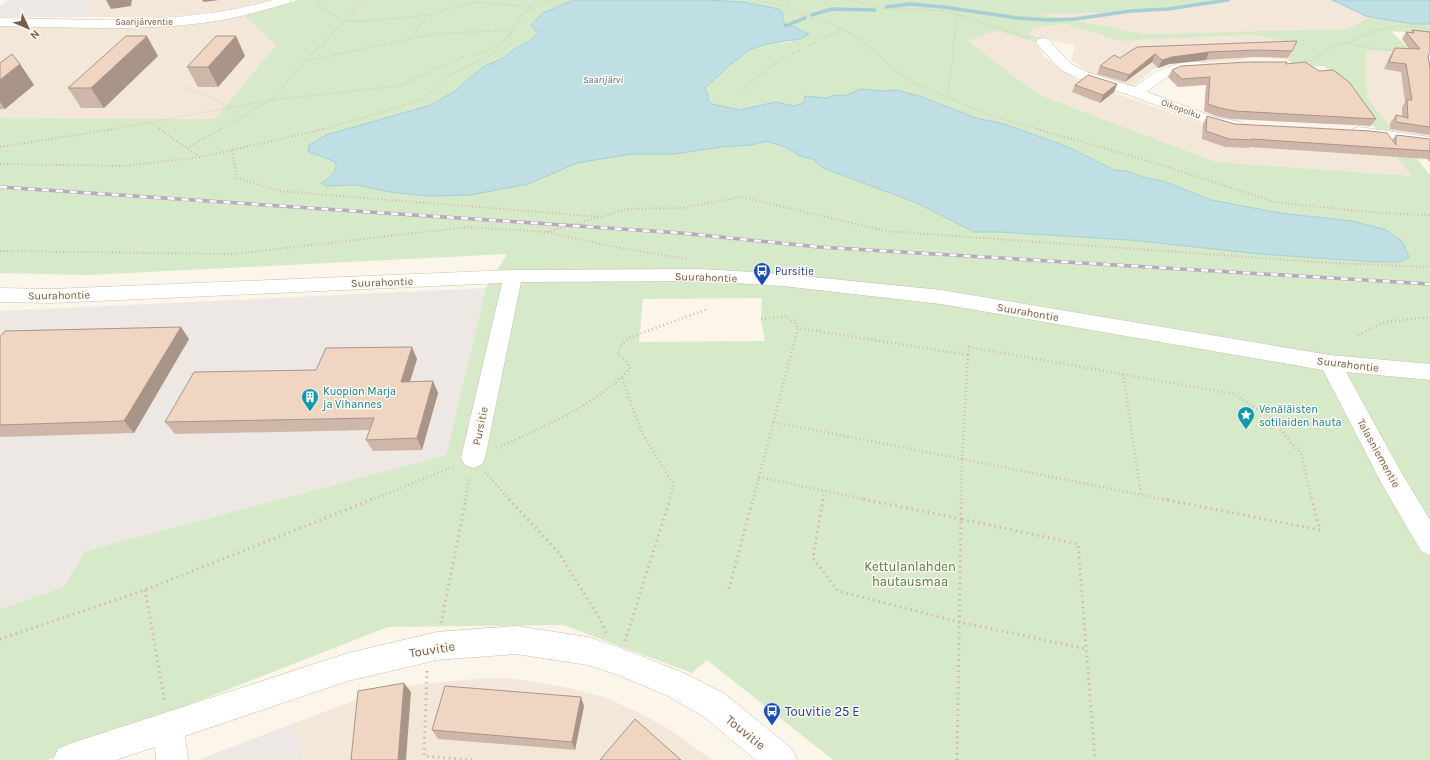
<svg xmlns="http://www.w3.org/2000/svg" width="1430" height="760" font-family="Karla,sans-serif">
	<rect width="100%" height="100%" fill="#fcf5ea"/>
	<g fill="#f3e7d9">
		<polygon points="92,0 268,0 238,8 189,15 162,17 89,17"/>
		<polygon points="1223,0 1332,0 1370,17 1347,29 1145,34 1034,14 1075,13 1155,9"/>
		<polygon points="245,16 276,45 215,119 0,118 0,27 164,27 213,21"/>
		<polygon points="1067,24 1120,41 1253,35 1297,43 1288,60 1260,55 1238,61 1171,64 1154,69 1133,86 1127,87 1090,73 1071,60 1075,45 1044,39 1029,33 1033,28"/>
		<polygon points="997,31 1038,43 1042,55 1075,79 1219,130 1385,142 1413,176 1216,162 1037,94 967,41"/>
		<polygon points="1366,50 1413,53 1430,64 1430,139 1394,131 1367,98"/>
		<polygon points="483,678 516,679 564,687 604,697 642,714 675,733 712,760 304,760 297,722 359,699 414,685"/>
	</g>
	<g fill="#ede8e3">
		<polygon points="8,0 92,0 89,17 0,17 0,6"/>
		<polygon points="486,288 446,455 85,551 64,587 0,609 0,311"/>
		<polygon points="297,722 304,760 198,760"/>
	</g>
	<path fill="#d6e9c8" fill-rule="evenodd" d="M299,0h274l-22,9 -15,20 2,4 -8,8 -14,7 -13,10 -20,9 -28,24 -24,14 -105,30 -7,22 10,1 7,5c1,9 -8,15 -10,23l30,-1 35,7 37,4 100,-12 49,-21 32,-6 22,-3h42l48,-7 30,-2 16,-4 18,6 15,9 13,3 10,9 94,35 57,29h23l133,8 130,14 116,8h23l10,-5 -7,-16 -16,-11 -34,-9 -72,-8 -69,-13 -48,-19 -17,-3 -19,-7 -13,-1 -48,-24 -62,-22 -28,-6 -54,-21 -25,-7 -14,1 -23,-2 -15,7 -10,-1 -8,3 -22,-2 -1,7 -10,3 -20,-4 -34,8 -28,-6 -4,-4v-4l-4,-8 28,-25 19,-14 15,-5 25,-2 11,-11 -17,-5 -1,-9 -25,-12 -7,-2 -44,-3h515l-68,9 -38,3 -79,2 107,20 202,-5 23,-12 42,7h18v11l-39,-4 22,22 -47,-3 1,48 27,33 -18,-2 -51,-63 -28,1 -9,-7 8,-17 -43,-8 -133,6 -54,-17 -33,4 -4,6 15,5 -6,4 -41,-12 -29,10 69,53 179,68 196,14 -27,-34 20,2 25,31v585h-597l-126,-100 -15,13 -129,-48 -175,2 -341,133h-47v-151l64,-22 21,-36 361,-96 40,-167 21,-34 -420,21 -87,-2v-155l215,1 61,-74 -31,-29zM762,298l-1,21 4,22 -126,1 4,-43z"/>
	<g fill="#bfdfe5" stroke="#a5ced6">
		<path d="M573,0h135l35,2 36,7 3,3 3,14h7l17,8 -9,5 -34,5 -15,5 -19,14 -27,25 3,8v4l4,4 28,6 35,-8 19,4 10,-3 1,-7 22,2 8,-3 10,1 15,-7 23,2 14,-1 25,7 54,21 28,6 62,22 48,24 13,1 19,7 17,3 48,19 69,13 72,8 34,9 16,11 7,16 -10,5h-23l-116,-8 -130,-14 -133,-8h-23l-57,-29 -94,-35 -10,-9 -13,-3 -15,-9 -18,-6 -16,4 -30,2 -48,7h-42l-54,9 -49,21 -58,11 -42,1 -38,-4 -34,-7 -30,1 -5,-3c8,-5 16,-10 15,-20 -9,-6 -19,-7 -28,-12l1,-6 17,-10 105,-30 24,-14 28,-24 20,-9 13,-10 14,-7 8,-8 -7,-8 12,-12z"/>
		<polygon points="1332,0 1430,0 1430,24 1412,24 1366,16"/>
	</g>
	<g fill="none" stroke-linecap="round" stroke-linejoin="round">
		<g stroke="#a5ced6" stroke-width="3.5">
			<polyline points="886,7 910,4 943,7 1018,18 1048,20 1075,19 1131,11 1168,9 1228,0"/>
			<polyline points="812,15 832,9 875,10"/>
			<polyline points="785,26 805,18"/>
		</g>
		<defs>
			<g id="minor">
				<path d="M272,0h19l-2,3c-24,7 -48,14 -73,18 -72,11 -144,6 -216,5v-8c91,1 184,8 272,-18z"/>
				<path d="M1043,38l5,1 23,25 16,8 48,15c20,-17 47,-30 75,-23l2,3 -2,3 -37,4 -14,8 -12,10 68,25 26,5 2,3 -2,3 -6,2 -28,-6 -75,-28 -55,-18 -16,-8 -23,-25 -2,-3 2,-3z"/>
				<polygon points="1359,127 1430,137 1430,147 1353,135 1351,132 1353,129"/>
				<polygon points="701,269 783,274 941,290 1330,355 1430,364 1430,380 1346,372 1401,472 1430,520 1430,555 1421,551 1383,486 1323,370 941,304 783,286 701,281 521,282 485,458 481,465 473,468 465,465 461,458 502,283 52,303 0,302 0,288 52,289 513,270"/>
				<polygon points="516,626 588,637 619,647 686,674 725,694 792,749 797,760 756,760 703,716 666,695 618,675 588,665 516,654 437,660 348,681 185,736 188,760 156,760 155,747 116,760 53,760 58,749 69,744 348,653 437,632"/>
			</g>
		</defs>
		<use href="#minor" stroke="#cebdb0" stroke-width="1"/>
		<g stroke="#d5b8a5" stroke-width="1.5" stroke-dasharray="0.5 2" stroke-linecap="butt">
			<polyline points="317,0 322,8 345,21 363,0"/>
			<polyline points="523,0 532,7"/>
			<polyline points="757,0 788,7 805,16 843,29 865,43 899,74 912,82 989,115 1040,130"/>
			<polyline points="787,0 788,7"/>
			<polyline points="849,0 884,9 937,10 957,14 1029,38"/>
			<polyline points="411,38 428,15"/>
			<path d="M1348,43c32,-16 46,-20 82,-14"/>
			<polyline points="305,61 345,21 367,21 429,15 473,2 533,7"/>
			<polyline points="1304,63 1310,61 1336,44 1348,43 1375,49 1397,50"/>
			<polyline points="187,88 204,94 228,107"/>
			<polyline points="738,93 778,61 842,29"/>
			<polyline points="948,97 957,14"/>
			<polyline points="151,123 161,130"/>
			<polyline points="108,130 271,100 400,86 444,64 493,48 507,38 523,13 549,0"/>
			<polyline points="219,130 271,100 305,61 434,34 511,30 510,46 448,76 422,100 321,130"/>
		</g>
		<g stroke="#d5b8a5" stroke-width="2" stroke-dasharray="1 2.5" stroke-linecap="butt">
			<polyline points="159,129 200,157"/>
			<polyline points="1037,129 1145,160 1275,202 1378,213 1430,215"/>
			<polyline points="0,147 114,129"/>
			<polyline points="187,148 221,129"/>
			<polyline points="232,150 237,178 279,191 601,217 627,209 682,208 741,197 886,231 1332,263 1430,267"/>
			<polyline points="0,164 125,166 201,157 324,129"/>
			<polyline points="547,232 598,217"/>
			<polyline points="0,251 233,254 468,227 546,232 610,246 687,259"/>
		</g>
		<g stroke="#d5b8a5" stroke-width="2.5" stroke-dasharray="1 3" stroke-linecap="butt">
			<polyline points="761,319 786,316 795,323 798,328"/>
			<polyline points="1358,335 1385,322 1430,317"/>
			<polyline points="968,355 962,459 1167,500"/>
			<polyline points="968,355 969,347 1234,394 1271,418 1301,454 1312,500"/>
			<polyline points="1123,374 1141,494"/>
			<polyline points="622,378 642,433 674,485 669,500"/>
			<polyline points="773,422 962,459 961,500"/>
			<path d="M497,448c48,-22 95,-41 133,-79l-3,-7 -9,-8 2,-7 8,-9 80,-29"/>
			<polyline points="485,472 510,500"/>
			<polyline points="759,477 868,500"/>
			<polyline points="371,500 455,466"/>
			<polyline points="465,500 470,477"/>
			<polyline points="753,500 798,328 968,355"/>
			<polyline points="823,500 824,492"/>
		</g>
		<g stroke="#d5b8a5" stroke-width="3" stroke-dasharray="1.5 4" stroke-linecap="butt">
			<polyline points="509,499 559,553 601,621 607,635"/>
			<polyline points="823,499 813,558 838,591 959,622 1086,649"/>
			<polyline points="863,499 961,519 961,499"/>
			<polyline points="1162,499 1320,530 1312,499"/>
			<polyline points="729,589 753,499"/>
			<polyline points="145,590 165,703"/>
			<polyline points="441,623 466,499"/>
			<polyline points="0,639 145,590 373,499"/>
			<polyline points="625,641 670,499"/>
			<polyline points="427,671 424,756 472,760"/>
			<polyline points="957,760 961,519 1078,544 1095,760"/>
		</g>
		<use href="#minor" fill="#fff" fill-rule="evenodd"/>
		<defs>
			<polyline id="rail" points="0,187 681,233 819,247 1430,284"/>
		</defs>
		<use href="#rail" stroke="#b8a8c6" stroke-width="3.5"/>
		<use href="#rail" stroke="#fef9f0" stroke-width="2.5" stroke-dasharray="7" stroke-linecap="butt"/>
	</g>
	<g fill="#ceb7a8">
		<polygon points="1412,30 1430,32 1430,54 1428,56 1430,68 1430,135 1390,129 1390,123 1396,115 1402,116 1402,107 1405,102 1401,72 1384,69 1390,56 1395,48 1409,49 1402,39 1406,32 1411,33"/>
		<polygon points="1137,47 1292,51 1288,58 1252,57 1206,60 1169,64 1158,68 1152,62 1125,82 1097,74 1100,66 1120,58"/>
		<polygon points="158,56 104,108 81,108 68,88"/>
		<polygon points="245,56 218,87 198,87 187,67"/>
		<polygon points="0,63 20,64 34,85 5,109 0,109"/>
		<polygon points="1286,64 1376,119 1371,126 1231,119 1216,116 1204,111 1206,85 1178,87 1168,77 1172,70"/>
		<polygon points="1117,84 1114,92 1100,103 1072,92 1075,85"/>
		<polygon points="1207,116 1235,124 1392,140 1396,135 1430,139 1430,162 1427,159 1250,147 1249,148 1225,147 1202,139 1203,124"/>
		<polygon points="0,337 189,339 134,433 0,437"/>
		<polygon points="417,359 410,382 433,381 438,393 422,450 373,451 366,440 370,430 175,434 165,422 316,370"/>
		<polygon points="584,706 575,750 438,739 432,730"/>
	</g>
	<g fill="#a89588">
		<polygon points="106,0 132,0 131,6 111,9"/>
		<polygon points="202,0 219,0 204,2"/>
		<polygon points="147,36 158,56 104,108 91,88"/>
		<polygon points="236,36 245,56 218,87 208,67"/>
		<polygon points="1209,52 1206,60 1169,64 1158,68 1162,60 1172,57"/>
		<polygon points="1155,54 1152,62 1125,82 1129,75"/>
		<polygon points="20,64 34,85 5,109 0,102 0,80"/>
		<polygon points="1117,84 1114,92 1100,103 1103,95"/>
		<polygon points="181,327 189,339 134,433 124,421"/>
		<polygon points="412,347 417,359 406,394 401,382"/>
		<polygon points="433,381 438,393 422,450 417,438"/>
		<polygon points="404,683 411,692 406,760 398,760"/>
		<polygon points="581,697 584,706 575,750 572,742"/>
	</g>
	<g fill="#f0d5c3" stroke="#a89588">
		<polygon points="1412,30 1430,32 1430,53 1428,56 1430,68 1430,127 1396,122 1396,115 1408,118 1407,100 1412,100 1406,64 1389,62 1395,48 1420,49 1406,32 1414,33"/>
		<polygon points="126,36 147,36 91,88 68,88"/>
		<polygon points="216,36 236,36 208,67 187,67"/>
		<polygon points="1297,41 1292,51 1256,50 1209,52 1172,57 1162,60 1155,54 1129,75 1100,66 1114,55 1120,58 1137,47"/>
		<polygon points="12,54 20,64 0,80 0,63"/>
		<polygon points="1247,62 1287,62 1286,64 1305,62 1319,71 1333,70 1349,82 1376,119 1235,111 1220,108 1208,104 1210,77 1182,79 1172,70 1181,66"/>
		<polygon points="1088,75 1117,84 1103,95 1075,85"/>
		<polygon points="1207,116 1235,124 1370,131 1387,133 1396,145 1396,135 1430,139 1430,151 1252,139 1253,140 1229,139 1206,131"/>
		<polygon points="181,327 124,421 0,425 0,337 5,331"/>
		<polygon points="412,347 401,382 433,381 417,438 366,440 374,418 165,422 194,372 316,370 326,348"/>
		<polygon points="404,683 398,760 351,760 358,691"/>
		<polygon points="445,686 581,697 572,742 432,730"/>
		<polygon points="635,719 681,760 600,760"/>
	</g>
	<defs>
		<symbol id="bus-pin" viewBox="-11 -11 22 30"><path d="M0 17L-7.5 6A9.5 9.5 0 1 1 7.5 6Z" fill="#1a4fb4" stroke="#fef9f0"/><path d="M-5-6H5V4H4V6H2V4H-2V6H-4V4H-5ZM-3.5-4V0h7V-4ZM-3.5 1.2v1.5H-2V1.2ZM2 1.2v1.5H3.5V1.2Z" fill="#fff"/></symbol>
		<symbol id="building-pin" viewBox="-11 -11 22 30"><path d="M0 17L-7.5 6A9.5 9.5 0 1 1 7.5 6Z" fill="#0f9aa8" stroke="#fef9f0"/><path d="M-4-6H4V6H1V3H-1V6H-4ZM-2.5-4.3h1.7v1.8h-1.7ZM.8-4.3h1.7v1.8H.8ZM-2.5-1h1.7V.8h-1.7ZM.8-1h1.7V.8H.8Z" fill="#fff"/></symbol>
		<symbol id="sight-pin" viewBox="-11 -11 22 30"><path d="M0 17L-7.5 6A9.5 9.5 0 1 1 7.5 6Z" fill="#0f9aa8" stroke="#fef9f0"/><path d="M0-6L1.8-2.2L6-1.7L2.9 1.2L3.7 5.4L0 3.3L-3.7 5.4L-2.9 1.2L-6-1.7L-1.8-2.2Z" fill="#fff"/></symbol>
	</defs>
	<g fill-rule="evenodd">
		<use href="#bus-pin" x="752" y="261" width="20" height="27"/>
		<use href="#building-pin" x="300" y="387" width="20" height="27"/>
		<use href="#sight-pin" x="1236" y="405" width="20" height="27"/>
		<use href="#bus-pin" x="762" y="701" width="20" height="27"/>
	</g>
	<g text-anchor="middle" stroke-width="3" stroke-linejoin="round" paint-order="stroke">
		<g font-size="9" fill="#765c4e" stroke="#fef9f0">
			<text x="144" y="25">Saarijärventie</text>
			<text transform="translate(1181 109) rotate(20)" y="3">Oikopolku</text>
		</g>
		<g font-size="10" font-style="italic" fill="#457781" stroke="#fef9f0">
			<text x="603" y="83">Saarijärvi</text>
		</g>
		<g font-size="11" fill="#164399" stroke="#fef9f0" text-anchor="start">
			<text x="775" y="275">Pursitie</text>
		</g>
		<g font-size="11" fill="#765c4e" stroke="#fef9f0">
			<text transform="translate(706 277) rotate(2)" y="4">Suurahontie</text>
			<text transform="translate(382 282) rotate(-2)" y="4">Suurahontie</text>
			<text transform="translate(59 295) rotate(-1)" y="4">Suurahontie</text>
			<text transform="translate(1028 312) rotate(10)" y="4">Suurahontie</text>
			<text transform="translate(1348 364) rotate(7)" y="4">Suurahontie</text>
			<text transform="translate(480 426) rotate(-78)" y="4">Pursitie</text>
			<text transform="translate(1379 453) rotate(61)" y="4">Talasniementie</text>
		</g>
		<g font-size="11" fill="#0d838f" stroke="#fef9f0" text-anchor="start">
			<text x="323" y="395">Kuopion Marja<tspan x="323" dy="13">ja Vihannes</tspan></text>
			<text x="1259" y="413">Venäläisten<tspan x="1259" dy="13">sotilaiden hauta</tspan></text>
		</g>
		<g font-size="13" fill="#557b46" stroke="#fef9f0">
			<text x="910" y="571">Kettulanlahden<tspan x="910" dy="15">hautausmaa</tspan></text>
		</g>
		<g font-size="13" fill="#765c4e" stroke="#fef9f0">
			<text transform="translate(432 649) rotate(-9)" y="5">Touvitie</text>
			<text transform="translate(746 732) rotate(39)" y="5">Touvitie</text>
		</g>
		<g font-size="13" fill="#164399" stroke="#fef9f0" text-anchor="start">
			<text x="785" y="716">Touvitie 25 E</text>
		</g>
	</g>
	<g transform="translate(28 28) rotate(134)" stroke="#fef9f0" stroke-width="3" paint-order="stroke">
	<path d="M0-3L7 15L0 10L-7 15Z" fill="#765c4e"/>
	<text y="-6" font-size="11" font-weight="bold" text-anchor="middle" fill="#765c4e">N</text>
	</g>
</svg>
